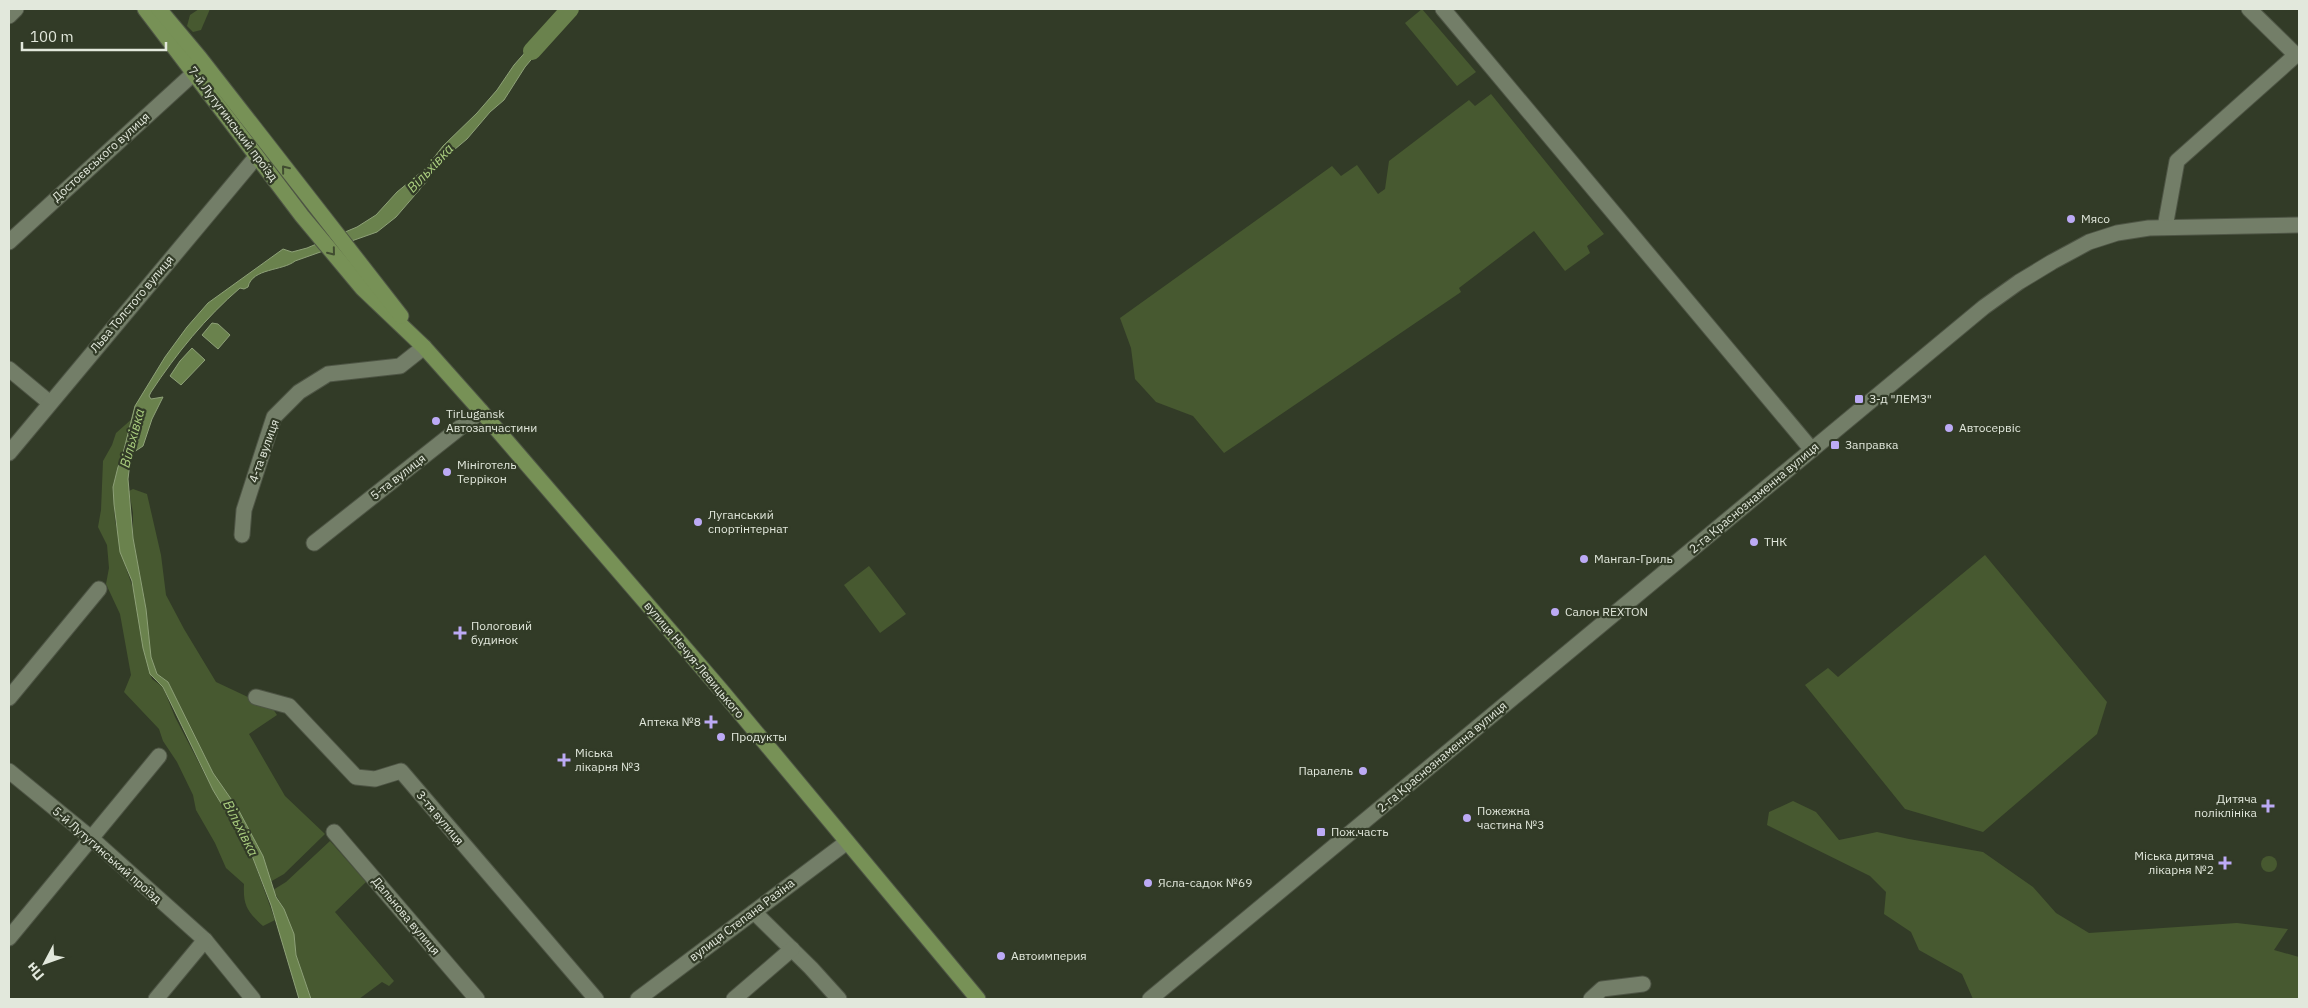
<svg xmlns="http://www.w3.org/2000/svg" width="2308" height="1008" font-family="'IBM Plex Sans',sans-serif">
	<rect width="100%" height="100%" fill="#323b27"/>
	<g fill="#475930">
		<polygon points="199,9 210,9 201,30 193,32 187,26 190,15"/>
		<polygon points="1422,9 1476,72 1457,86 1405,23"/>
		<polygon points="1491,94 1604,234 1587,246 1590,253 1565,271 1534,231 1459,288 1461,292 1224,453 1193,416 1156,402 1135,379 1131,348 1120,318 1332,166 1341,176 1357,165 1378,194 1385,189 1389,161 1469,100 1475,106"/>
		<path d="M133,418l-15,49 -5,20 2,34 11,47 9,26 8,54 9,31 11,8 12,30 38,73 38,63 24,67 -12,6c-16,-15 -20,-20 -19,-42l-18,-16 -11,-25 -19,-33 -3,-15 -16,-33 -14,-21 -4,-12 -35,-37 7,-17 -11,-61 -14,-30 3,-16 -2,-23 -9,-18 3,-17 2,-49 9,-16 4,-12z"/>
		<polygon points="133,489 147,494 161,555 166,595 184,629 216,682 250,698 271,706 277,715 249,734 285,796 325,834 284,874 270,882 263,856 238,809 213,773 168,682 157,674 151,657 146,609 133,538 133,513 129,491"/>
		<polygon points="1985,555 2107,702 2097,734 1983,832 1905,809 1805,685 1828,668 1838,677"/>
		<polygon points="869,566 906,614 880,633 844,585"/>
		<polygon points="1793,801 1816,812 1839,840 1877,832 1909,839 1983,852 2033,887 2056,913 2089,933 2237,923 2288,929 2274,950 2299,957 2299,999 1973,999 1962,974 1919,950 1911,932 1884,914 1886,892 1870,876 1767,825 1769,812"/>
		<polygon points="330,841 366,882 335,912 394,981 389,986 382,982 359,999 311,999 296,955 294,937 284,909 273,890 286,882"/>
		<circle cx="2269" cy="864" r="8"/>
	</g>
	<g fill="#6a824d" stroke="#8ea178">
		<path d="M544,31l7,5 -26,31 -21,33 -14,12 -23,27 -25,21 -15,21 -31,36 -19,15 -82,29c-12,10 -43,7 -47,26l-4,2 -4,-1c-34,29 -64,66 -89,104l-2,4 2,3 12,-2 -11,22 -9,27 -12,8 -3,25 5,59 13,71 5,48 6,17 11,8 45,91 25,36 25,47 13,41 8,12 10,25 2,21 15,44h-12l-28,-94 -20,-52 -38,-63 -50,-103 -13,-13 -7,-26 -11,-67 -12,-29 -6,-48 -1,-17 5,-20 3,-6 14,-55 30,-49 22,-30 21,-24 75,-54 9,3 15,-4 50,-21 19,-12 21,-23 28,-23 18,-23 34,-33 20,-23 17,-25z"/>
		<polygon points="212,323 218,324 230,335 218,349 202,335"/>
		<polygon points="192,348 205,360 181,385 170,376 180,361"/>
	</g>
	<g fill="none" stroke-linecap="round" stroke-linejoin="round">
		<polyline stroke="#6a824d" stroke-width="18" points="532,51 570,9"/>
		<defs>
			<g id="minor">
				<polyline points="1443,9 1812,450"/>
				<polyline points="9,16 16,9"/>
				<polyline points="2165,227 2177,161 2296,55 2249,9"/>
				<polyline points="9,242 194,73"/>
				<polyline points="9,369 50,403"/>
				<polyline points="9,453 256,157"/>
				<polyline points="242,535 244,510 274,417 299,392 328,374 400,366 424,347"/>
				<polyline points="314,543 481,411"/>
				<polyline points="256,697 289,706 356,777 375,779 401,771 596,999"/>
				<polyline points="9,698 99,589"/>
				<polyline points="9,771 91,838 205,940 253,999"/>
				<polyline points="334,832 477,999"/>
				<polyline points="754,912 811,968 839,999"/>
				<polyline points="9,938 159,756"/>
				<polyline points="156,999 205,940"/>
				<polyline points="638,999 847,842"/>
				<polyline points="734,999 792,949"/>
				<polyline points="1150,999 1984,307 2019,282 2052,262 2089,242 2117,233 2149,228 2299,225"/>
				<polyline points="1591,999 1602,989 1643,984"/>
			</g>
			<g id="major">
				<polyline points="145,9 302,216 362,288 424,347 481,411 721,690 978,999"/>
				<polyline points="159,9 200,58 401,316"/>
			</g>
		</defs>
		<use href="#minor" stroke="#4e5545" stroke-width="17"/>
		<use href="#major" stroke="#4e5545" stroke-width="17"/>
		<use href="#minor" stroke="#737e68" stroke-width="15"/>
		<use href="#major" stroke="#779156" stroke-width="15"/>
	</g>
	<defs><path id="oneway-chevron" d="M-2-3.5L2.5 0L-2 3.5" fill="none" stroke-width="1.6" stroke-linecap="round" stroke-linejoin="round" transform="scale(1.25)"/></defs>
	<g stroke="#404c30">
		<use href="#oneway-chevron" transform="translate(285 169) rotate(-129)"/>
		<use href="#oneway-chevron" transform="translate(332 252) rotate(51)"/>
	</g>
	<g fill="#bcaaf5" stroke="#323b27" stroke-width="2">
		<circle cx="2071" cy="219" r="5"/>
		<rect x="1854" y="394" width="10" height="10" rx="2.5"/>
		<circle cx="436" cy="421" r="5"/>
		<circle cx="1949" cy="428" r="5"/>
		<rect x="1830" y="440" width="10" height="10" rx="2.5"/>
		<circle cx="447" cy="472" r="5"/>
		<circle cx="698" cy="522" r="5"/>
		<circle cx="1754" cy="542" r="5"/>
		<circle cx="1584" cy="559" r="5"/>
		<circle cx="1555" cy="612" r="5"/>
		<path d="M457.5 625.5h5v5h5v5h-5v5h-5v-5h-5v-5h5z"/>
		<path d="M708.5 714.5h5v5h5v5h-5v5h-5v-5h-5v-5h5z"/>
		<circle cx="721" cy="737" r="5"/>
		<path d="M561.5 752.5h5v5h5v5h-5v5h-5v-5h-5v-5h5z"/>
		<circle cx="1363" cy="771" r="5"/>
		<path d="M2265.5 798.5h5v5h5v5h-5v5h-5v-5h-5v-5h5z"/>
		<circle cx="1467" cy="818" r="5"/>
		<rect x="1316" y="827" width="10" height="10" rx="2.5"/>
		<path d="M2222.5 855.5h5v5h5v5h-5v5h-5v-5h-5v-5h5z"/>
		<circle cx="1148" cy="883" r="5"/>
		<circle cx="1001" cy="956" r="5"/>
	</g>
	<g text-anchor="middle" stroke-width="4.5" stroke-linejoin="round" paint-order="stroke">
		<g font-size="12" fill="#e2e8dc" stroke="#323b27">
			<text transform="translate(233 124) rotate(53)" y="4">7-й Лутугинський проїзд</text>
			<text transform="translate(101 157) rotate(-42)" y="4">Достоєвського вулиця</text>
			<text transform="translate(132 304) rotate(-50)" y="4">Льва Толстого вулиця</text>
			<text transform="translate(264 451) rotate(-70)" y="4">4-та вулиця</text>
			<text transform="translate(398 477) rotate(-38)" y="4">5-та вулиця</text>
			<text transform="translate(1754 498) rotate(-40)" y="4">2-га Краснознаменна вулиця</text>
			<text transform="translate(694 660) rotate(50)" y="4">вулиця Нечуя-Левицького</text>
			<text transform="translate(1442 757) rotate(-40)" y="4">2-га Краснознаменна вулиця</text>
			<text transform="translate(440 818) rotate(50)" y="4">3-тя вулиця</text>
			<text transform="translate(107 855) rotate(41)" y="4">5-й Лутугинський проїзд</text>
			<text transform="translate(406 916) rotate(50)" y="4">Дальнова вулиця</text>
			<text transform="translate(742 920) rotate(-37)" y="4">вулиця Степана Разіна</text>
		</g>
		<g font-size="12" fill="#e2e8dc" stroke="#323b27" text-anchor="start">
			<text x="2081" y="223">Мясо</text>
			<text x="1869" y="403">З-д "ЛЕМЗ"</text>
			<text x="446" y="418">TirLugansk<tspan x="446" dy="14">Автозапчастини</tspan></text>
			<text x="1959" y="432">Автосервіс</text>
			<text x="1845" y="449">Заправка</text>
			<text x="457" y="469">Мініготель<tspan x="457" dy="14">Террікон</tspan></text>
			<text x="708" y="519">Луганський<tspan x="708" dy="14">спортінтернат</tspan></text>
			<text x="1764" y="546">ТНК</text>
			<text x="1594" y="563">Мангал-Гриль</text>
			<text x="1565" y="616">Салон REXTON</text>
			<text x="471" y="630">Пологовий<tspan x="471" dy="14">будинок</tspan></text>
			<text x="701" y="726" text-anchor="end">Аптека №8</text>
			<text x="731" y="741">Продукты</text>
			<text x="575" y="757">Міська<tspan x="575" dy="14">лікарня №3</tspan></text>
			<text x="1353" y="775" text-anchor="end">Паралель</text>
			<text x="2257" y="803" text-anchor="end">Дитяча<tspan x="2257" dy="14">поліклініка</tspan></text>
			<text x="1477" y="815">Пожежна<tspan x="1477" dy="14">частина №3</tspan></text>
			<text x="1331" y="836">Пож.часть</text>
			<text x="2214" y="860" text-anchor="end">Міська дитяча<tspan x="2214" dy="14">лікарня №2</tspan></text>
			<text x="1158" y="887">Ясла-садок №69</text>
			<text x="1011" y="960">Автоимперия</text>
		</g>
		<g font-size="14" font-style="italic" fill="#aace7f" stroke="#323b27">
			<text transform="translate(430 168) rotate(-47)" y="5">Вільхівка</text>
			<text transform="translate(132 438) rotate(-75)" y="5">Вільхівка</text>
			<text transform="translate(241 828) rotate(63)" y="5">Вільхівка</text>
		</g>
	</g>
	<rect width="2308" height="1008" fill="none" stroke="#e2e8dc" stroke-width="20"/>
	<g transform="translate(45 963) rotate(229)" stroke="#323b27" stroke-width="4" paint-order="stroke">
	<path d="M0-4L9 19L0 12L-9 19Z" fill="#e2e8dc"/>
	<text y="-8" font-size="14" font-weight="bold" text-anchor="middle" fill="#e2e8dc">Пн</text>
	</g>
	<path d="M22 42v8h144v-8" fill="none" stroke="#e2e8dc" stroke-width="2.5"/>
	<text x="30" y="42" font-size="15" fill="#e2e8dc" stroke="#323b27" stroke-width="4" paint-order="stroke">100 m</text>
</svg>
